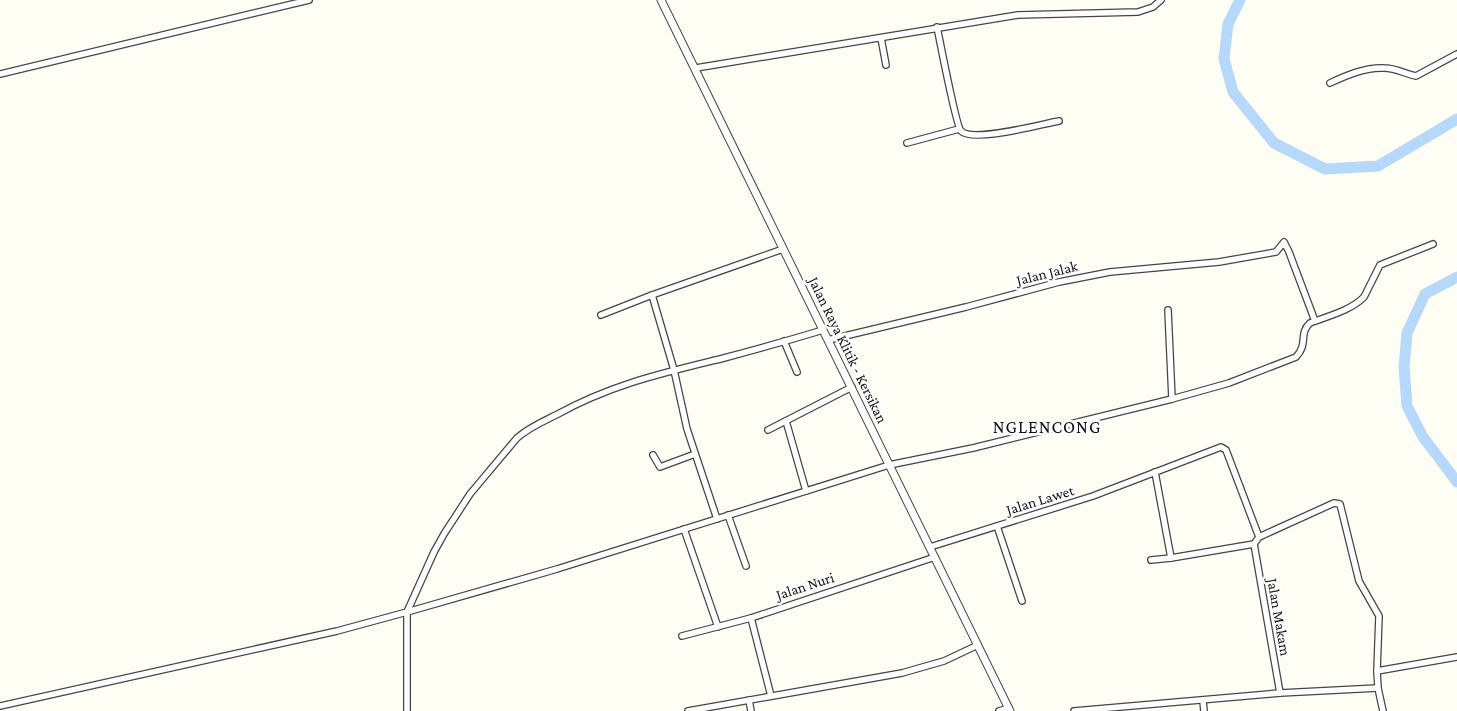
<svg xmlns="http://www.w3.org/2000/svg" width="1457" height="711" font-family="'Crimson Pro',serif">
	<rect width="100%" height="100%" fill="#fffef5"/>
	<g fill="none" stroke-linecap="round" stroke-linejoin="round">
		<g stroke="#b6d8fa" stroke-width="11">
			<polyline points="1240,0 1228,24 1224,59 1233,92 1274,143 1325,169 1378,166 1457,119"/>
			<polyline points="1457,277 1425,294 1407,333 1404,367 1407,406 1423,437 1457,482"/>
		</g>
		<defs>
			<g id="minor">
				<path d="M937,27c3,14 19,99 24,104 12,12 81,-7 98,-10"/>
				<polyline points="881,38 886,65"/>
				<polyline points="696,68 1018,15 1138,12 1153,7 1161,0"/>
				<polyline points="0,74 309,0"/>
				<path d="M1330,83c17,-8 36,-16 54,-15 12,0 21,6 32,8l41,-22"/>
				<polyline points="907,143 959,129"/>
				<polyline points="652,295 674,370 687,429 717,519"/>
				<polyline points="1168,310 1172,399"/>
				<polyline points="601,315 652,295 783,249"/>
				<polyline points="828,340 966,307 1059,282 1110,272 1219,262 1276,252 1284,242 1289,252 1315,321"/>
				<polyline points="784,341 797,372"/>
				<polyline points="786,421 806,491"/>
				<polyline points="768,430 852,387"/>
				<polyline points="653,455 660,467 695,454"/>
				<polyline points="1155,472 1171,558 1254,544 1259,537 1334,503 1340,504 1359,581 1379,616 1377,671 1378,688 1383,711"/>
				<polyline points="728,515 746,566"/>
				<polyline points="997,526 1022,601"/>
				<polyline points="684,529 718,627"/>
				<polyline points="1254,544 1280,693"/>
				<polyline points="930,547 1093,496 1221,447 1226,450 1259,537"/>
				<polyline points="1151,560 1171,558"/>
				<polyline points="751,618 771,696"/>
				<polyline points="682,636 751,618 935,557"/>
				<polyline points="1377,671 1457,657"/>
				<polyline points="749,700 751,711"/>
				<polyline points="1203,701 1204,711"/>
				<path d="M0,706l337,-75 70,-19 27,-60 10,-18 26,-40 47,-56c11,-10 25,-16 39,-23 56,-31 107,-42 168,-57 34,-9 66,-18 99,-28"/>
				<path d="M407,711v-99l150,-43 332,-104 84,-17 199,-49 57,-16 67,-26c13,-14 2,-23 14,-34 18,-7 40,-12 54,-26l16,-32 53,-21"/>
				<polyline points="688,711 902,673 944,661 978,645"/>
				<polyline points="999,711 1009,708"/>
				<polyline points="1074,711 1280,693 1378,688"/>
			</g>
			<polyline id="tertiary" points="661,0 1010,711"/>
		</defs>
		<use href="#minor" stroke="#444" stroke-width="8"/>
		<use href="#tertiary" stroke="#444" stroke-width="9"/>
		<use href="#minor" stroke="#fff" stroke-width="5.5"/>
		<use href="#tertiary" stroke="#fff" stroke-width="7"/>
	</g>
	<g text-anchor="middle" stroke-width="5" stroke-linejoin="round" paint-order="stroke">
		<g font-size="15" fill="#111" stroke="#fff">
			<text transform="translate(1047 273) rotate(-14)" y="5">Jalan Jalak</text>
			<text transform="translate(848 350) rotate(64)" y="5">Jalan Raya Klitik - Kersikan</text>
			<text transform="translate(1040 500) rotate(-17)" y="5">Jalan Lawet</text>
			<text transform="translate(805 586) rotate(-18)" y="5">Jalan Nuri</text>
			<text transform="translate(1279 617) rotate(80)" y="5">Jalan Makam</text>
		</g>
		<g font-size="18" letter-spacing="1" fill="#111" stroke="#fff">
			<text x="1047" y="433">NGLENCONG</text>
		</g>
	</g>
</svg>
